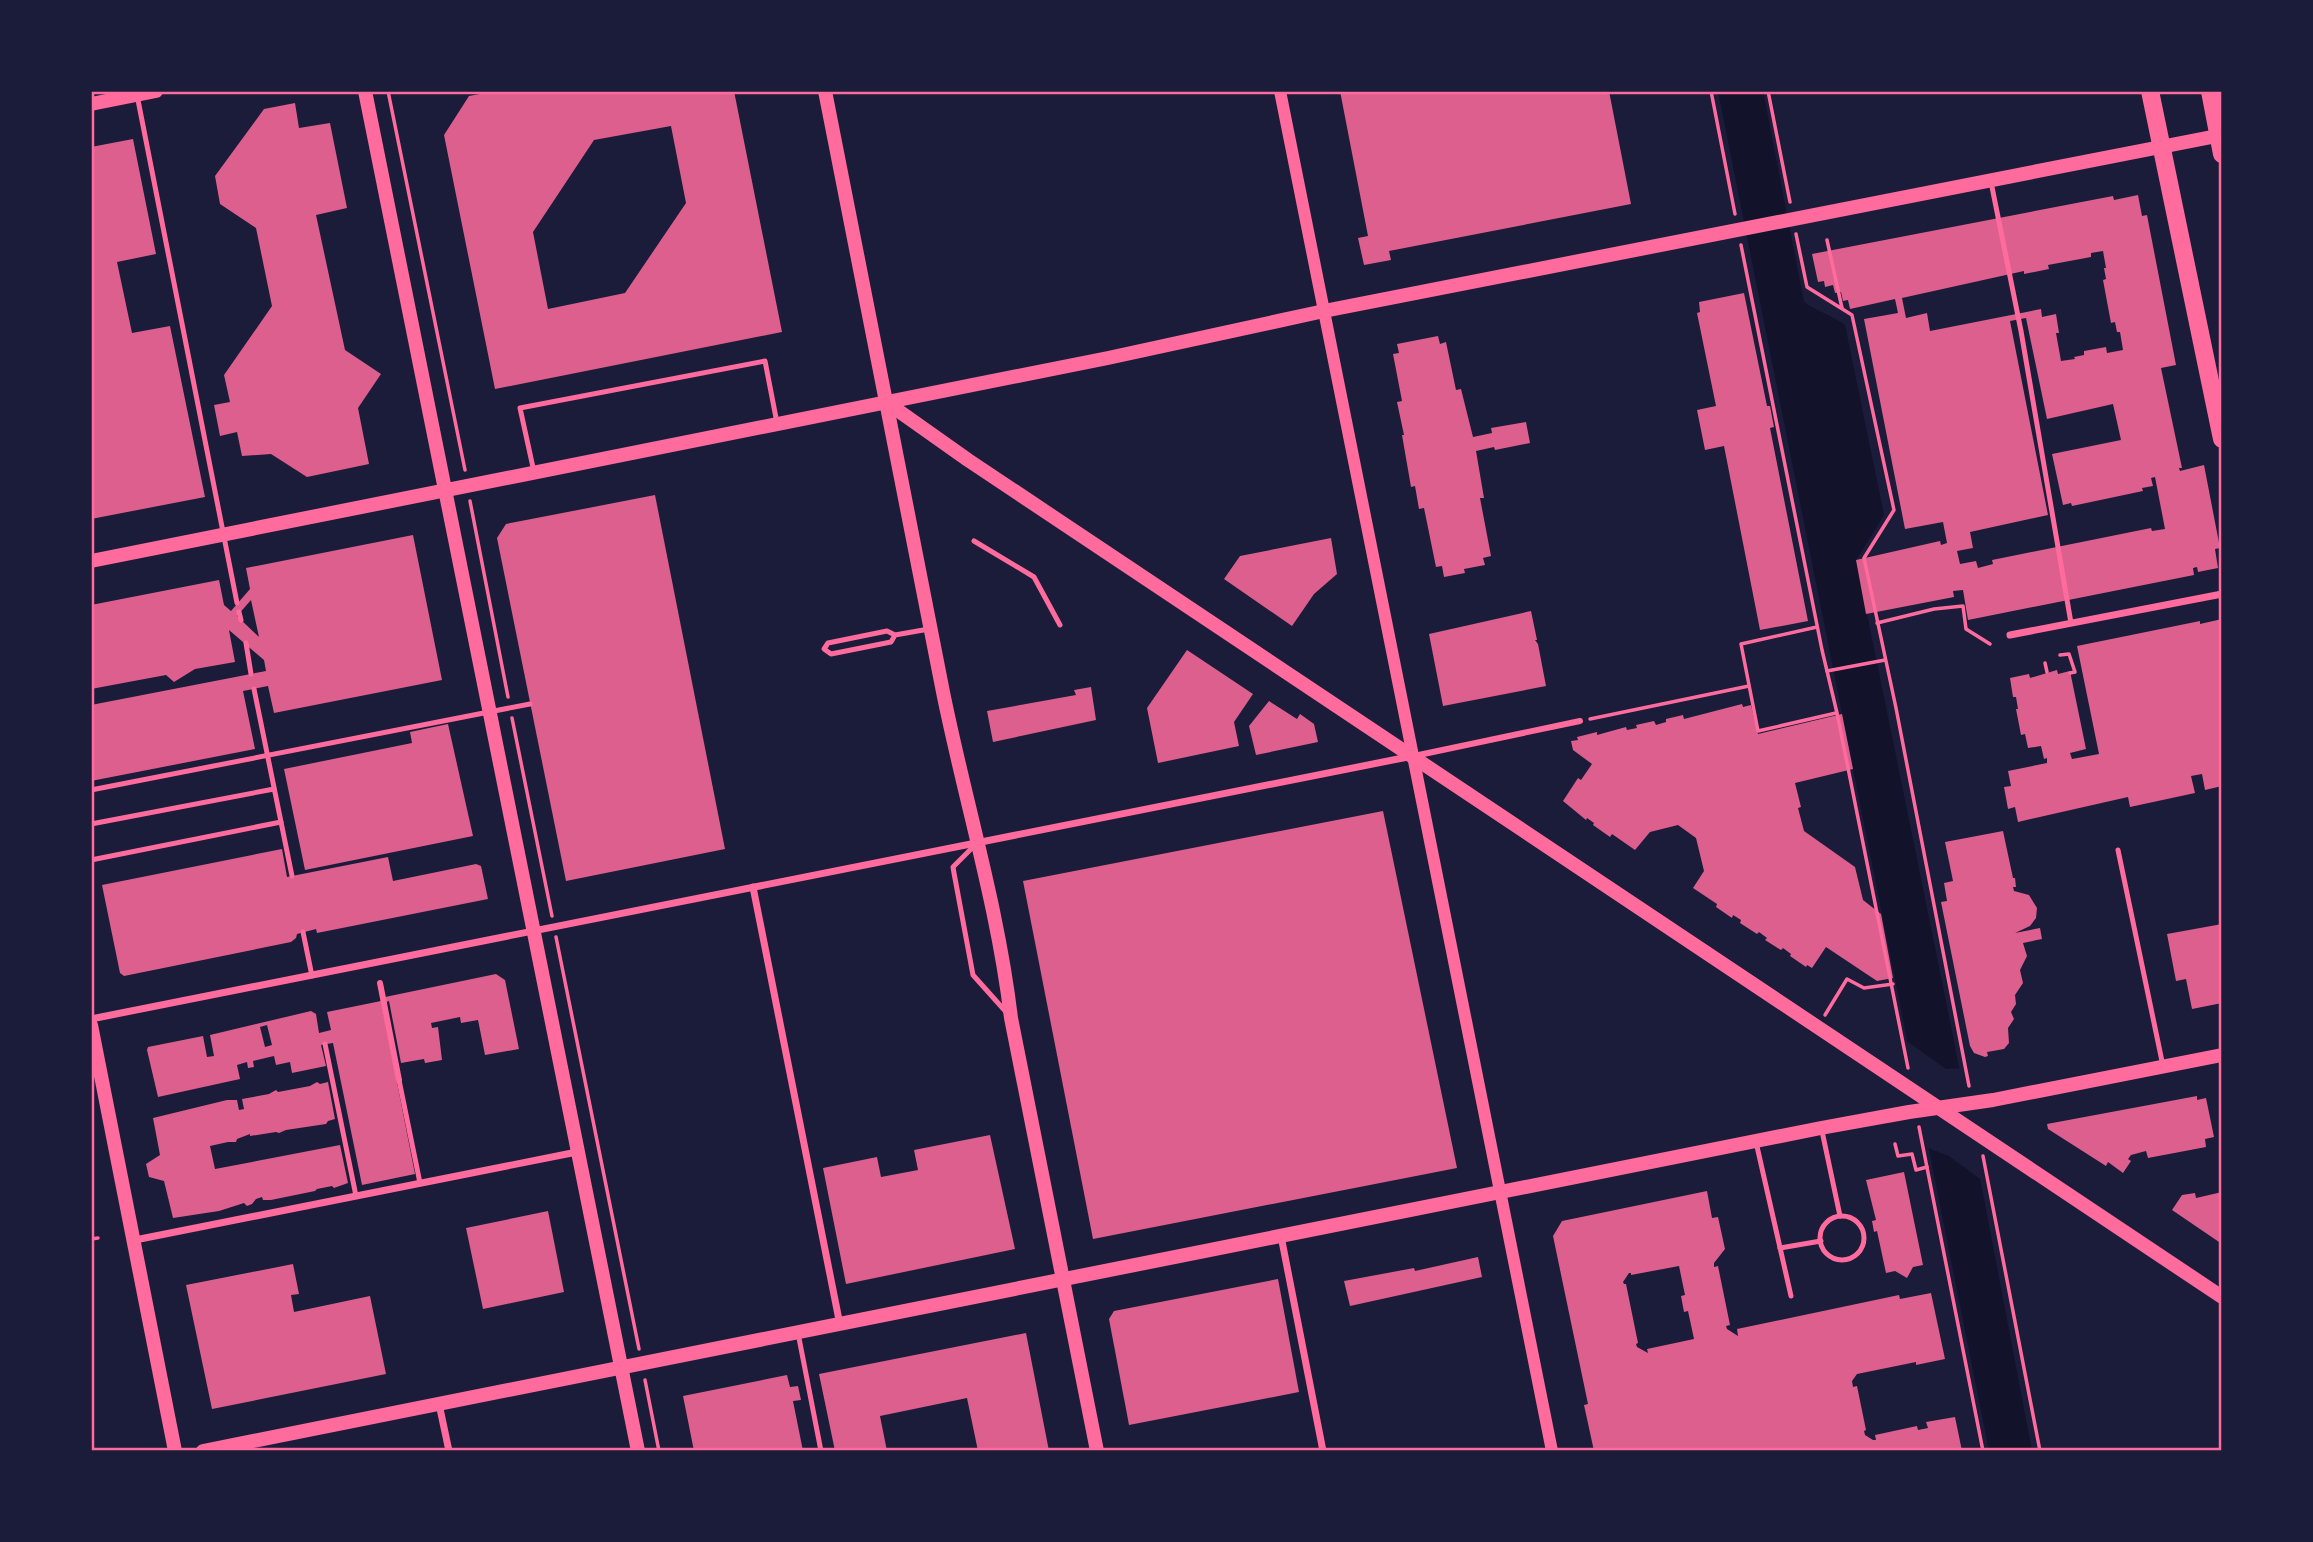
<svg xmlns="http://www.w3.org/2000/svg" width="2313" height="1542" font-family="Montserrat,sans-serif">
	<rect width="100%" height="100%" fill="#1b1b3a"/>
	<path fill="#12122b" d="M1718,91h45l41,211c14,10 27,13 41,23l39,190 -28,45 95,466 81,425h-43z"/>
	<polygon fill="#1b1b3a" points="1904,1039 1946,1069 1962,1068 1984,1182 1949,1156 1925,1147"/>
	<g fill="#dd5f8e" fill-rule="evenodd">
		<path d="M496,91h238l48,241 -287,57 -51,-254 25,-39zM671,126l15,77 -61,90 -77,16 -15,-77 61,-92z"/>
		<polygon points="1340,91 1609,91 1631,204 1389,251 1391,260 1364,265 1358,238 1368,236"/>
		<polygon points="295,103 299,128 330,123 347,208 316,215 345,350 381,374 358,408 369,464 307,477 271,454 242,456 237,432 220,436 214,405 230,402 224,375 272,306 256,228 220,204 215,176 264,109"/>
		<polygon points="133,139 156,254 117,262 132,333 170,326 205,497 91,519 91,147"/>
		<path d="M2138,195l4,21 5,-1 29,150 -15,3 21,100h-3l1,3 24,-6 16,83 -5,1 3,19 -20,4 -1,-5 -4,1 1,7 -226,45 -5,-30 -10,1 1,6 -88,17 -10,-54 84,-19 1,4 6,-2 -4,-21 -38,7 -41,-210 34,-6 -3,-14 -45,10 -2,-9 -5,1 -2,-9 -6,1 -2,-8 -8,2 -1,-6 -6,1 -6,-28 301,-58 1,4zM2103,251l3,17h-2l2,11 -3,1 8,43 4,-1 2,10h3l3,18 -16,3 -1,-6 -22,4v4l-10,2 1,2 -14,2 -5,-28h3l-3,-19 -14,3 -1,-8 -111,22 -3,-18 -21,5 -4,-20 122,-27v3l25,-5 -1,-4 43,-8v-4zM2026,318l21,101 66,-15 8,36 -69,14 11,51 8,-2 1,3 71,-15 -1,-3 11,-2 -2,-8 4,-1 10,52 -13,2 -1,-3 -159,32 1,4 -15,4 -2,-7 -16,3 -3,-13 16,-3 -3,-16 78,-17 -38,-194z"/>
		<polygon points="1744,293 1767,406 1770,406 1774,427 1770,428 1808,621 1760,630 1724,446 1705,450 1697,410 1716,406 1697,313 1700,312 1699,302"/>
		<polygon points="1438,336 1440,344 1446,342 1456,390 1461,389 1473,437 1492,433 1491,428 1526,422 1530,443 1495,450 1494,447 1476,451 1484,498 1480,498 1491,556 1483,558 1485,565 1464,569 1465,573 1444,577 1442,566 1436,567 1424,508 1419,509 1415,486 1411,487 1402,435 1404,435 1397,402 1402,401 1393,354 1399,353 1397,344"/>
		<polygon points="655,495 725,849 566,881 497,538 506,524"/>
		<path d="M413,535l29,145 -168,33 -6,-27 -25,5 12,58 -164,32v-76l175,-34 -2,-11 -35,-30 6,32 -40,7 -21,13 -8,-7 -75,14v-84l128,-25 5,25 7,6 19,-22 -4,-21zM251,600l8,37 -22,-21z"/>
		<polygon points="1331,538 1337,574 1314,594 1292,626 1224,579 1240,556"/>
		<polygon points="1531,611 1537,640 1535,640 1538,644 1546,686 1443,706 1429,634"/>
		<polygon points="2222,619 2222,786 2205,790 2202,774 2191,776 2195,793 2130,807 2128,797 2018,822 2015,807 2008,809 2004,787 2011,786 2008,771 2047,763 2047,758 2044,759 2041,746 2028,748 2025,734 2021,735 2016,709 2018,709 2016,697 2013,697 2010,678 2029,674 2030,678 2057,670 2058,674 2070,671 2086,749 2070,753 2072,759 2099,754 2077,646 2200,621 2200,624"/>
		<polygon points="1187,650 1253,694 1234,722 1239,746 1158,763 1147,708"/>
		<polygon points="1091,687 1096,720 993,742 987,711 1076,695 1074,690"/>
		<polygon points="1269,701 1297,719 1300,714 1314,724 1318,742 1256,755 1249,726"/>
		<polygon points="1742,704 1743,707 1751,705 1758,734 1842,714 1853,769 1795,783 1801,807 1798,808 1804,831 1855,867 1863,900 1881,914 1893,978 1877,981 1826,947 1812,968 1807,965 1806,967 1790,956 1791,954 1783,948 1781,950 1765,940 1767,938 1759,932 1757,934 1740,923 1741,920 1733,915 1732,918 1716,907 1717,904 1693,888 1704,871 1696,838 1678,825 1650,832 1635,850 1612,834 1610,837 1593,825 1594,823 1587,818 1586,820 1563,801 1578,778 1581,780 1592,764 1573,750 1571,741 1578,740 1577,737 1597,732 1597,735 1626,727 1627,730 1637,728 1636,725 1654,721 1656,725 1666,722 1666,719 1683,715 1684,719"/>
		<polygon points="448,724 473,836 305,870 284,769 412,743 410,732"/>
		<polygon points="1383,811 1457,1168 1093,1239 1023,881"/>
		<polygon points="2003,831 2013,878 2015,878 2016,887 2013,887 2014,891 2029,895 2037,908 2036,918 2030,926 2015,933 2040,928 2042,939 2023,943 2027,956 2020,970 2023,983 2015,995 2016,1004 2011,1012 2014,1019 2008,1028 2009,1043 2004,1049 1987,1052 1988,1056 1985,1057 1974,1053 1970,1046 1941,902 1947,901 1944,883 1953,881 1945,842"/>
		<polygon points="282,849 287,877 388,857 393,881 476,864 481,866 488,899 317,933 316,929 297,934 296,938 291,942 124,976 120,973 102,885"/>
		<polygon points="2222,924 2222,1003 2192,1009 2186,979 2176,981 2167,934"/>
		<polygon points="496,974 505,980 519,1049 485,1055 478,1020 461,1023 460,1017 431,1023 432,1028 438,1027 442,1060 425,1063 424,1059 401,1063 389,1001 386,1002 385,997"/>
		<path d="M381,1001l34,173 -53,11 -29,-142 -12,2 5,21 -34,7 -2,-11 -14,3 -2,-9 -21,5 1,6 -6,1 -1,-6 -10,3 3,14 -82,18 -11,-47 1,-3 55,-11 4,21 7,-1 -4,-21 101,-24 5,3 3,19 12,-3 -4,-18zM267,1025l5,20 -7,2 -5,-20z"/>
		<polygon points="317,1082 320,1084 328,1082 335,1119 328,1121 326,1124 286,1130 279,1133 276,1132 250,1136 250,1134 237,1139 236,1142 228,1142 210,1146 215,1169 340,1145 348,1183 334,1188 332,1186 317,1189 315,1191 271,1200 263,1200 262,1197 256,1199 252,1204 247,1206 244,1203 219,1211 173,1218 164,1181 149,1177 146,1164 160,1155 153,1118 227,1100 237,1100 239,1110 244,1109 242,1099 269,1094 276,1090 278,1092 310,1086"/>
		<polygon points="2197,1096 2197,1100 2206,1098 2214,1137 2205,1139 2206,1147 2148,1158 2146,1151 2131,1155 2128,1159 2131,1161 2123,1173 2108,1162 2106,1166 2048,1129 2047,1124"/>
		<polygon points="990,1135 1015,1249 846,1284 823,1168 877,1157 881,1177 918,1170 914,1150"/>
		<polygon points="1904,1172 1923,1265 1913,1267 1907,1278 1895,1271 1886,1273 1877,1231 1874,1232 1872,1221 1876,1220 1866,1180"/>
		<path d="M1707,1191l5,27 6,-1 7,32 -11,14v4l4,-1 12,59 -4,1 1,3 11,7 -1,-7 162,-34 1,4 31,-6 14,66 -29,6v-3l-59,12 -5,7 1,6 4,-1 9,44 -2,1 1,4 8,5h3l-1,-5 42,-9 1,4 10,-2 -2,-6 29,-5 7,34h-368l-10,-46 4,-1 -35,-168 9,-15zM1679,1266l6,29 -4,1 3,16 4,-1 6,28 -47,10 1,4 -11,-6 -1,-3 2,-1 -12,-59h-2l-1,-2 6,-9h2v2z"/>
		<polygon points="2222,1192 2222,1244 2172,1210 2182,1195 2195,1193 2196,1198"/>
		<polygon points="548,1211 564,1292 483,1309 466,1228"/>
		<polygon points="1478,1257 1482,1277 1350,1306 1344,1281 1414,1268 1415,1271"/>
		<polygon points="293,1264 299,1294 291,1295 294,1312 370,1296 386,1374 212,1409 186,1285"/>
		<polygon points="1278,1279 1299,1392 1129,1425 1109,1319 1114,1311"/>
		<polygon points="1026,1333 1049,1451 978,1451 967,1398 880,1416 887,1451 835,1451 819,1374"/>
		<polygon points="787,1375 790,1387 798,1386 801,1400 793,1401 803,1451 694,1451 683,1396"/>
	</g>
	<g fill="none" stroke-linecap="round" stroke-linejoin="round">
		<g stroke="#ff6b9d" stroke-width="3.5">
			<polyline points="388,91 465,470"/>
			<polyline points="1711,91 1735,214"/>
			<polyline points="1768,91 1790,202"/>
			<polyline points="1796,234 1807,287 1852,315 1894,510 1864,558 1896,708 1969,1086"/>
			<polyline points="1827,240 1842,308"/>
			<polyline points="1741,245 1822,650 1837,713 1908,1068"/>
			<polyline points="470,501 508,697"/>
			<polyline points="1877,623 1934,609 1963,606 1966,629 1990,644"/>
			<polyline points="1817,627 1741,644 1758,731 1836,713"/>
			<polyline points="2060,655 2069,654 2075,672 2070,673"/>
			<polyline points="2045,663 2047,672"/>
			<polyline points="1827,671 1885,660"/>
			<polyline points="512,718 552,916"/>
			<polyline points="1590,719 1749,686"/>
			<polyline points="556,937 639,1349"/>
			<polyline points="1825,1015 1847,979 1864,988 1893,984"/>
			<polyline points="1919,1127 1983,1451"/>
			<polyline points="1895,1144 1898,1156 1912,1154 1916,1170 1927,1167"/>
			<polyline points="1983,1156 2040,1451"/>
			<polyline points="91,1239 98,1238"/>
			<polyline points="645,1380 659,1451"/>
		</g>
		<g stroke="#ff6b9d" stroke-width="5">
			<polyline points="137,95 237,603"/>
			<polyline points="1991,182 2021,331 2071,623"/>
			<polyline points="534,472 520,408 765,361 777,423"/>
			<polyline points="974,541 1034,577 1060,625"/>
			<polyline points="239,612 241,620"/>
			<polyline points="895,635 891,642 831,654 824,649 828,643 887,631 895,635 929,629"/>
			<polyline points="246,643 251,674"/>
			<polyline points="254,689 292,876"/>
			<polyline points="91,790 530,704"/>
			<polyline points="91,824 274,789"/>
			<polyline points="976,844 953,867 954,873 973,975 1007,1013"/>
			<polyline points="2118,850 2163,1066"/>
			<polyline points="91,860 281,822"/>
			<polyline points="303,932 312,976"/>
			<polyline points="325,1044 356,1196"/>
			<polyline points="399,1080 420,1183"/>
			<polyline points="1822,1131 1840,1216"/>
			<polyline points="1756,1142 1791,1296"/>
			<circle cx="1842" cy="1238" r="22"/>
			<polyline points="1780,1248 1821,1241"/>
			<polyline points="798,1333 821,1451"/>
		</g>
		<g stroke="#ff6b9d" stroke-width="6">
			<polyline points="1414,756 1580,721"/>
			<polyline points="380,983 399,1080"/>
		</g>
		<g stroke="#ff6b9d" stroke-width="7">
			<polyline points="2010,635 2222,594"/>
			<polyline points="753,887 840,1325"/>
			<polyline points="91,1019 1408,757"/>
			<polyline points="1281,1236 1323,1451"/>
			<polyline points="135,1240 577,1152"/>
			<polyline points="439,1404 449,1451"/>
		</g>
		<polyline stroke="#ff6b9d" stroke-width="12" points="1280,91 1552,1451"/>
		<g stroke="#ff6b9d" stroke-width="14">
			<polyline points="365,91 638,1451"/>
			<path d="M825,91c40,200 78,401 118,601 22,109 55,215 68,326l86,433"/>
			<polyline points="91,104 156,91"/>
			<polyline points="886,402 968,460 2222,1297"/>
			<polyline points="91,561 1108,358 1324,311 2222,135"/>
			<polyline points="91,1025 175,1451"/>
			<polyline points="203,1451 1821,1128 1909,1112 1993,1100 2222,1055"/>
		</g>
		<g stroke="#ff6b9d" stroke-width="18">
			<polyline points="2150,91 2222,439"/>
			<polyline points="2210,91 2222,154"/>
		</g>
	</g>
	<rect width="2313" height="1542" fill="none" stroke="#1b1b3a" stroke-width="186"/>
	<rect x="93" y="93" width="2127" height="1356" fill="none" stroke="#ff6b9d" stroke-width="2.5"/>
</svg>
